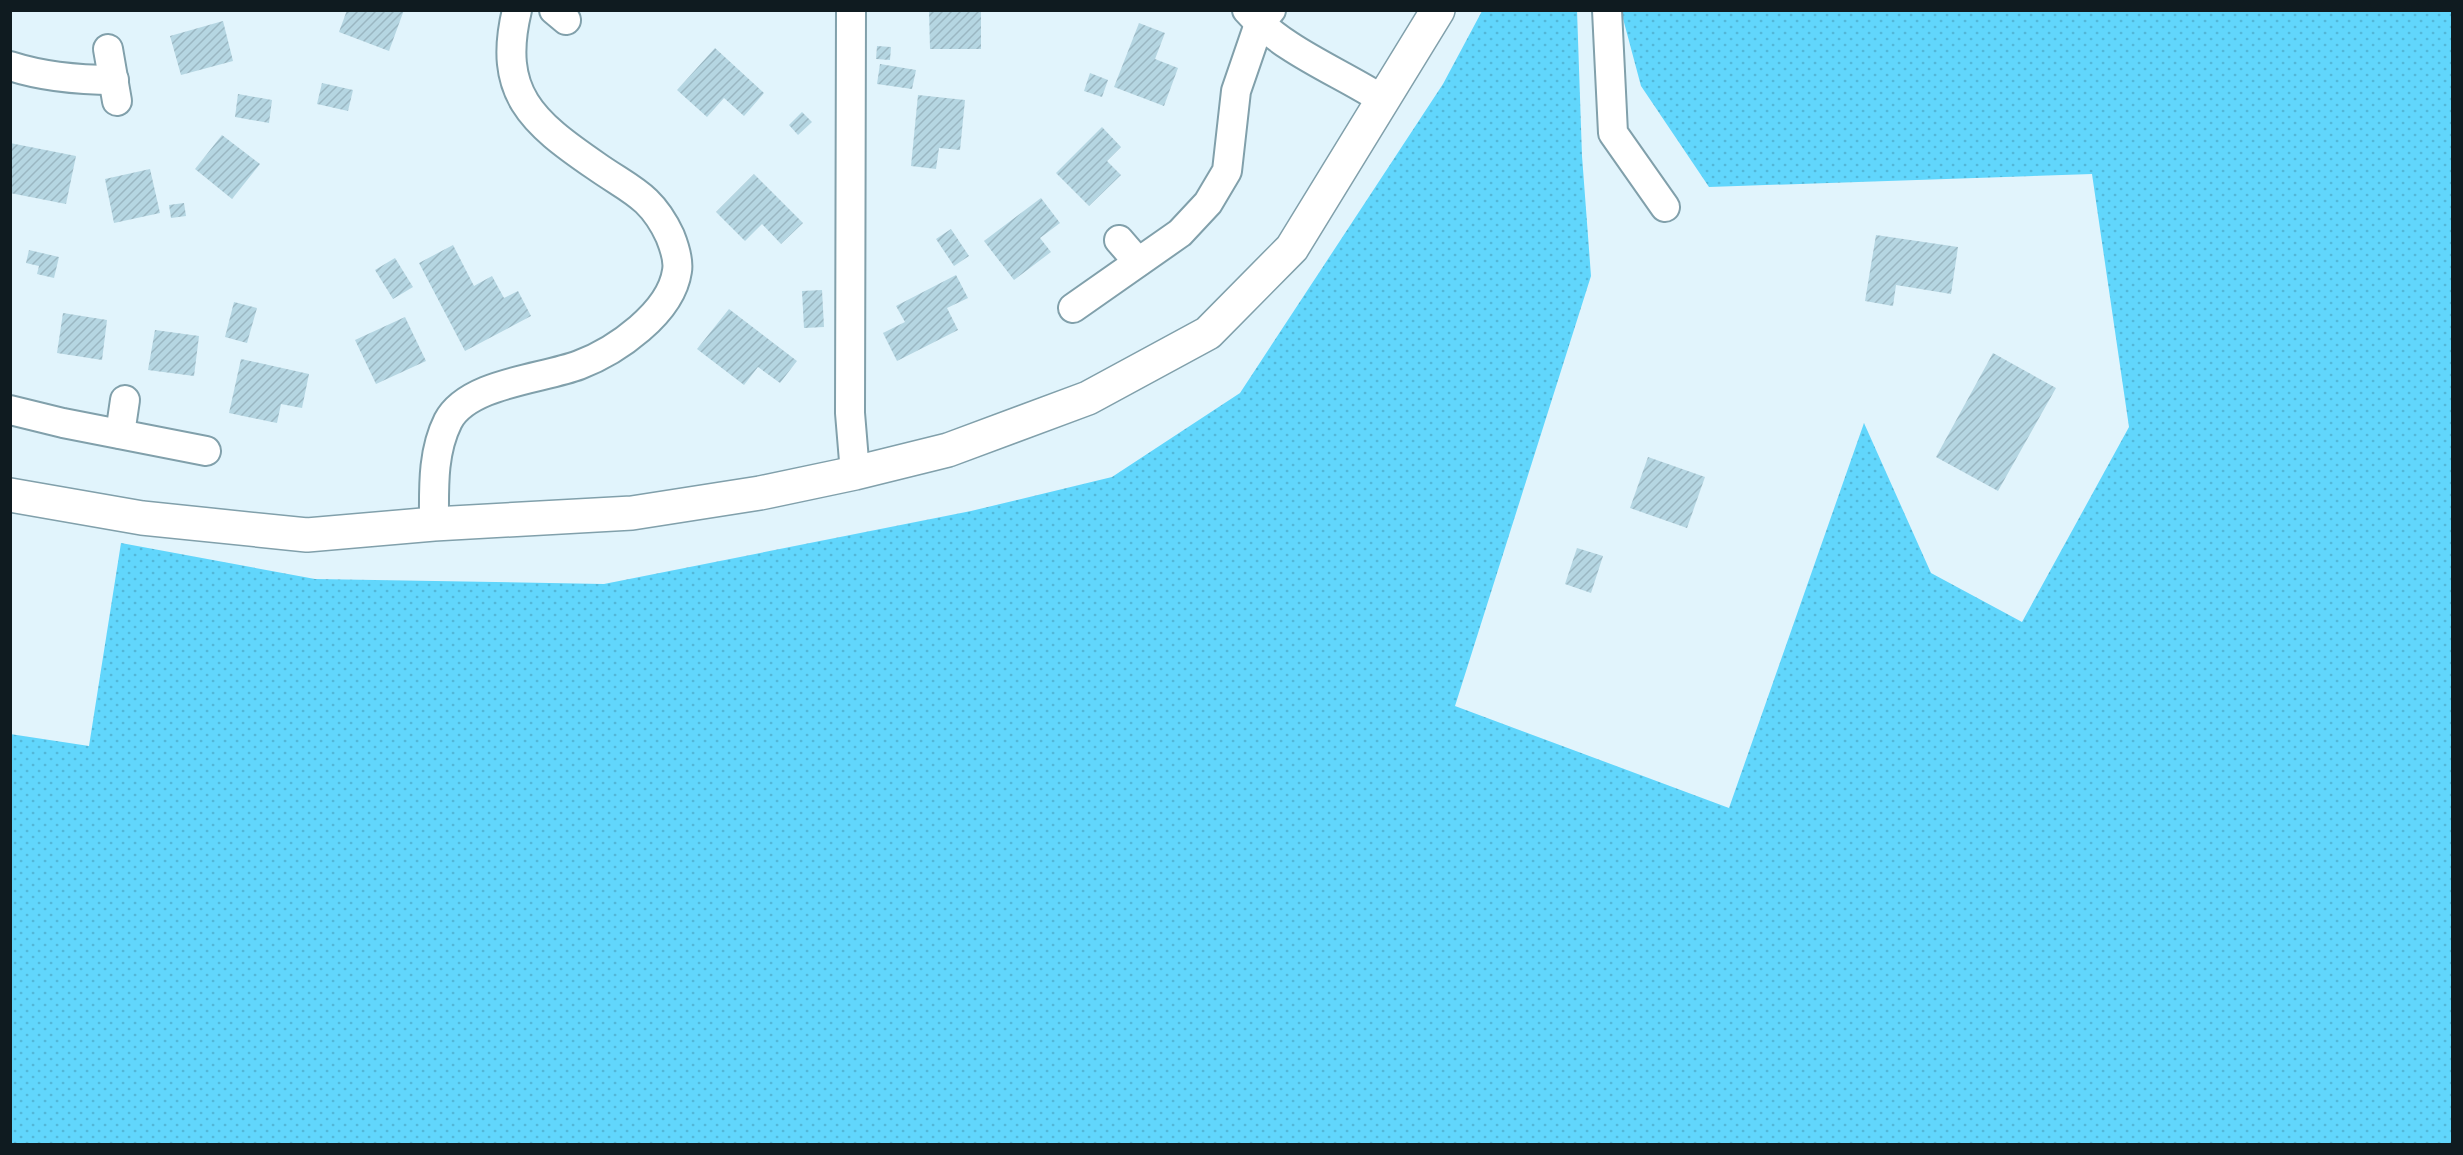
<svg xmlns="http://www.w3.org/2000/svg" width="2463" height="1155" font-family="'Noto Serif',serif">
	<defs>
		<pattern id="grass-dots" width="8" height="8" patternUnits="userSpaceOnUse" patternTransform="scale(1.5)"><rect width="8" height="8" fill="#61d6fc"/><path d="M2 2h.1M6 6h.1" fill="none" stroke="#53b7d8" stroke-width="1.8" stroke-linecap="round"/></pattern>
		<pattern id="building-hatch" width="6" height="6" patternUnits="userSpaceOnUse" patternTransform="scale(1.5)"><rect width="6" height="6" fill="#b5d6e2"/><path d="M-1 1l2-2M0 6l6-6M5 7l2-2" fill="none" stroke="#9ab7c2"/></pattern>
	</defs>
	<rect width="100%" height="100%" fill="#e1f4fc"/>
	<polygon fill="url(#grass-dots)" points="1577,10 1582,156 1591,276 1455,706 1729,808 1864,423 1931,573 2022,622 2129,427 2092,174 1709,187 1641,86 1621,11 2452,11 2452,1144 11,1144 10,734 89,746 121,543 315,579 604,584 971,511 1112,477 1240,393 1443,84 1482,11"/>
	<g fill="url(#building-hatch)">
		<polygon points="347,10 404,10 389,51 339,32"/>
		<polygon points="929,10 981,10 981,49 930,49"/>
		<polygon points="223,21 233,61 181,75 170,36"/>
		<polygon points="1139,23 1165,33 1155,59 1178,68 1164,106 1114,87"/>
		<polygon points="877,46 891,47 890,60 876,59"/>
		<polygon points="715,48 764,93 744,116 724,98 707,117 677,90"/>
		<polygon points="880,64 916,70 912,89 877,84"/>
		<polygon points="1090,73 1108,80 1102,97 1084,91"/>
		<polygon points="322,83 353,90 348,111 317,104"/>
		<polygon points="238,94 272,100 269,123 235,117"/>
		<polygon points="918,95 965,100 960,150 939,148 936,169 911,166"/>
		<polygon points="802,112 812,122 798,135 789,125"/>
		<polygon points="1102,127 1121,147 1107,161 1121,175 1089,206 1056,173"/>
		<polygon points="222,135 260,164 232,199 195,169"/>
		<polygon points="10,143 76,156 66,204 10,193"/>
		<polygon points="150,169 160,213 114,223 105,179"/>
		<polygon points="754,174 803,223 781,244 762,224 745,241 716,212"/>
		<polygon points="1041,198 1060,223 1040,238 1051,252 1014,280 984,241"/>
		<polygon points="184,203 186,216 171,218 169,205"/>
		<polygon points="951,229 969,256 954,266 936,239"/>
		<polygon points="1876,235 1958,247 1951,294 1896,285 1893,306 1865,301"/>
		<polygon points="453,245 474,286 492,276 504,298 518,291 531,316 465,351 419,263"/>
		<polygon points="29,250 59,257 54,278 37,274 39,266 26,263"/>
		<polygon points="395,258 413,287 393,299 375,270"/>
		<polygon points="956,275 968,298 947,308 958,330 897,361 883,333 905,322 896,306"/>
		<polygon points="822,290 824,327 804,328 802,291"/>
		<polygon points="234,302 257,308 247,343 225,337"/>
		<polygon points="729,309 797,361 780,383 758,367 744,385 697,349"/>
		<polygon points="63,313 107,320 102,360 57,353"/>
		<polygon points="405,317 426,361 376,384 355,340"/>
		<polygon points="155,330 199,336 194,376 148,370"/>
		<polygon points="1993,353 2056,388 1998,491 1936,457"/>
		<polygon points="241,359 309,374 302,408 281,404 277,423 229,413"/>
		<polygon points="1648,457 1705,477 1687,528 1630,508"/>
		<polygon points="1577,548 1603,556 1591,593 1565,584"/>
	</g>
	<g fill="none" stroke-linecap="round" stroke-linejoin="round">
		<defs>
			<g id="street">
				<polyline points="554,10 566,20"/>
				<polyline points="851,10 850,413 855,473"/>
				<path d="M1247,10c36,41 91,61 136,90"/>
				<polyline points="1607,10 1613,133 1665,207"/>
				<polyline points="108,49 117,101"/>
				<path d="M10,66c34,11 68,14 104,14"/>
				<polyline points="1119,240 1138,262"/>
				<polyline points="1073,308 1180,233 1208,203 1227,171 1236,91 1259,24 1271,10"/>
				<polyline points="10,410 63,423 206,451"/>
				<polyline points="120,434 125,400"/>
				<path d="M434,524c0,-35 -2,-71 14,-103 20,-38 94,-42 131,-56 37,-14 92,-52 98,-94 2,-11 -3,-25 -7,-35 -19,-41 -40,-46 -74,-70 -64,-44 -99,-73 -79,-156"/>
			</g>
			<polyline id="secondary" points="10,495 142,518 307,535 434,524 632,513 760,493 855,473 948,450 1088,398 1208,333 1292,248 1438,10"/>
		</defs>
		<use href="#street" stroke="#81a0ab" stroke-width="32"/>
		<use href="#secondary" stroke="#81a0ab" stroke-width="36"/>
		<use href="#street" stroke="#fff" stroke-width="28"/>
		<use href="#secondary" stroke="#fff" stroke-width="33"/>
	</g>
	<rect width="2463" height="1155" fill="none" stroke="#0f1b20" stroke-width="24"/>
</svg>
